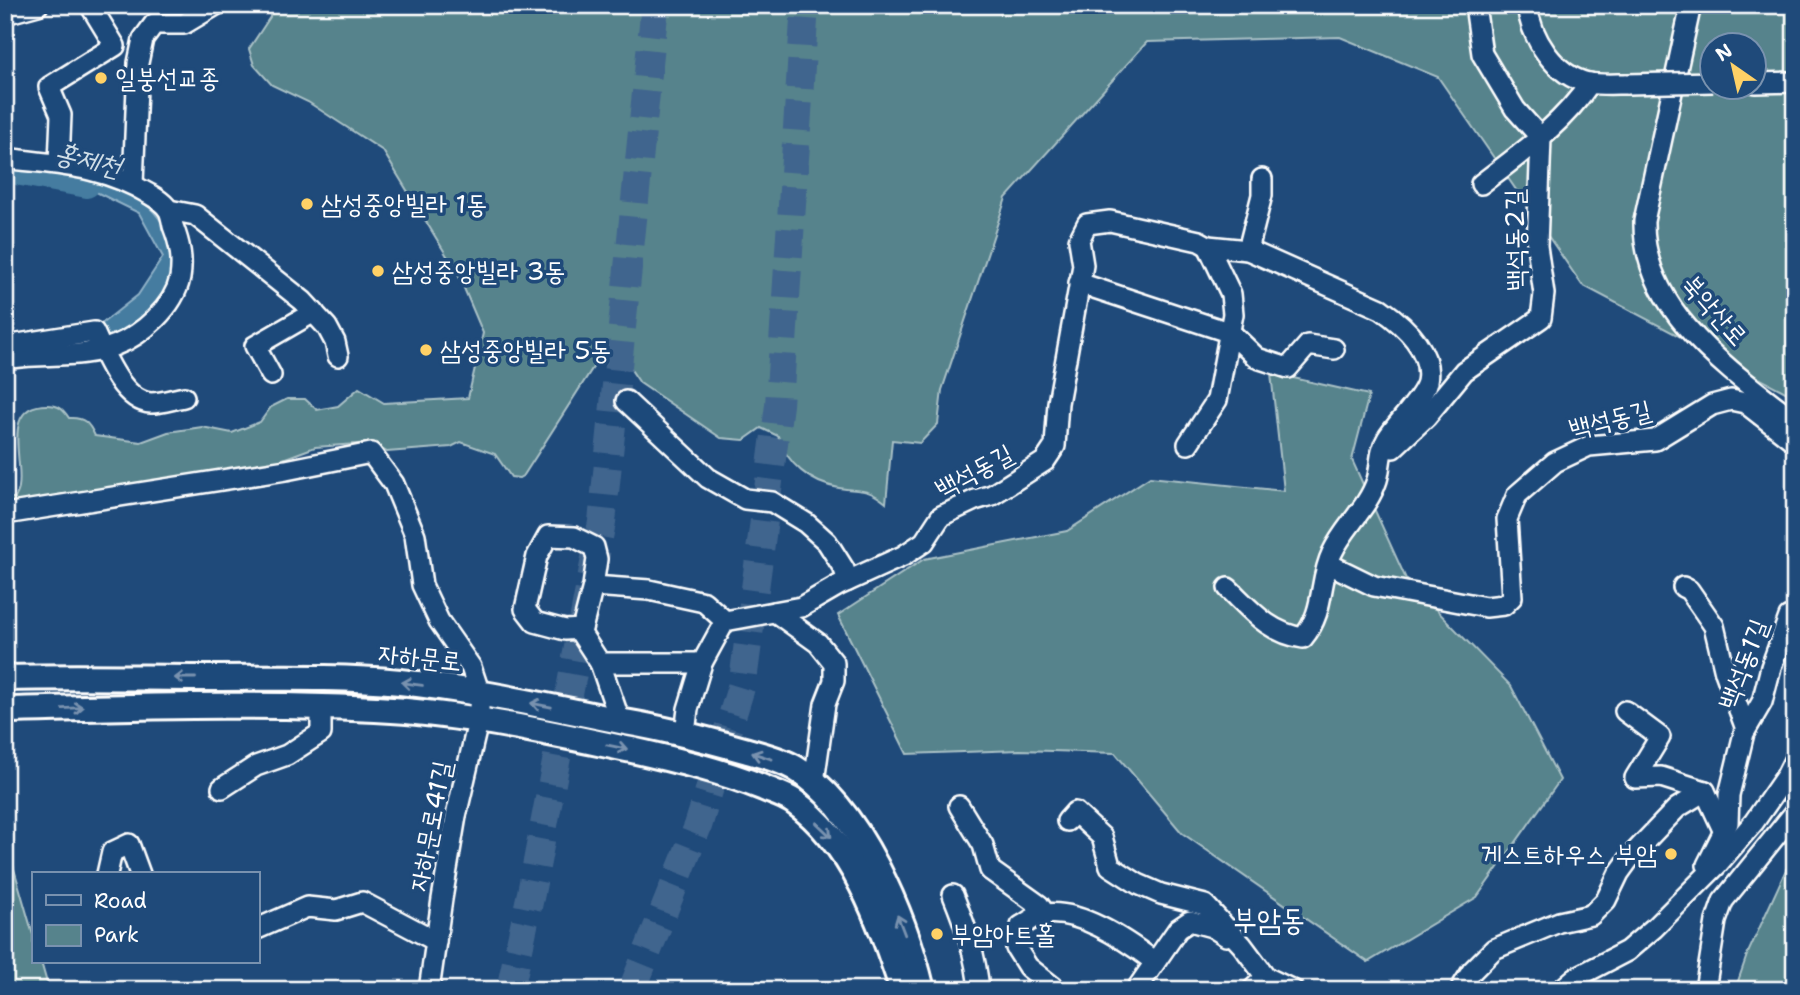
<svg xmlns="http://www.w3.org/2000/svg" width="1800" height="995" font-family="'Shantell Sans','Poor Story',sans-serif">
	<rect width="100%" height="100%" fill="#1f4a7a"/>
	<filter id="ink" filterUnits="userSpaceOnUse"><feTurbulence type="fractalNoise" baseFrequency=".0143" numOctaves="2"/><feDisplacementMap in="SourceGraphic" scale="14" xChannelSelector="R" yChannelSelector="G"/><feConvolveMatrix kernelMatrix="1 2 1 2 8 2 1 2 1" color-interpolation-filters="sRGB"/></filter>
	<g filter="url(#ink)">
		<g fill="#56838c" stroke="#aac1c6" stroke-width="2" fill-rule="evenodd">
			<path d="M271,5h1524v392l-213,-112 -144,-208 -98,-40 -193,5 -141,156 -64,192 -4,34 -18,19 -28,-3 -6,63c-20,-16 -24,-11 -47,-15 -29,-5 -52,-24 -61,-52l-17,-8 -17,12 -23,-2 -81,-55 -17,-25 -13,-12 -9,9 -77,120 -5,3 -8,-1 -16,-23 -34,-12 -10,5 -64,5 -16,-9 -56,4 -32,12 -16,10 -262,56v-27h10c2,-4 4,-7 4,-11 5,-26 -19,-82 28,-82 12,0 16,4 22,13 15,-1 20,5 26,18l46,6 27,-10 34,-5 30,6 28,-11 11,-15 16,-8h18l12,11 21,-4 21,-18 25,15 84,-5 15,-65 -25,-59 -75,-123 -75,-49 -36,-17 -18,-20 -5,-16 21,-32zM1713,46h42v42h-42z"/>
			<polygon points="1271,373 1369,395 1352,460 1406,579 1511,686 1560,780 1477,897 1368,962 1182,833 1115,753 1020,750 907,754 838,615 924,559 1067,531 1150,477 1284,491"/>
			<polygon points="5,848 8,848 33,935 33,962 41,962 49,990 5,990"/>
			<polygon points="1795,850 1795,990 1735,990 1747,955"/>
		</g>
		<path fill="#447ca0" stroke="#8fb0c6" stroke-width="2" d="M5,157c41,11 120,24 149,55 12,13 28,47 22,64 -10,28 -47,56 -73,67 -16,6 -36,7 -53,9l45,-23 43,-34 25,-38 -24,-44 -51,-25 -48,-14 -35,-6z"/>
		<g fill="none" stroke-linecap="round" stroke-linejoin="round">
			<polyline stroke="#447ca0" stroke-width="24" points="5,171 87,186"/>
			<g stroke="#41658e" stroke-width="28" stroke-dasharray="28 14" stroke-linecap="butt">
				<polyline points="510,990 531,893 602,522 655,5"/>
				<polyline points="632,990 698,826 743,681 779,405 805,5"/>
			</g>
			<defs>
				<g id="minor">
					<path d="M1527,5c4,33 27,70 61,78 13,2 27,1 39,1"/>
					<path d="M1691,5l-47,216c-2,90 87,150 151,200"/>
					<polyline points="5,14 38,5"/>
					<polyline points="1755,83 1795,82"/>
					<path d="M5,158c53,7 96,7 144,36 7,4 16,9 20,17 2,4 3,10 4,15 7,18 10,33 7,52 -6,29 -38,57 -64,67 -35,15 -75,7 -111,14"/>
					<polyline points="59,163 61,115 49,87 115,46 90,5"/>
					<polyline points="133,184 138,63 143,39 154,24 184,24 216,5"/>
					<path d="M1481,184c39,-30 81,-59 109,-101"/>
					<polyline points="169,210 195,215 303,301 327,327 335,342 338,356"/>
					<polyline points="1248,250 1262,195 1262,179"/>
					<polyline points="1079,283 1231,333 1257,358 1288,368 1308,345 1334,349"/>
					<path d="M5,346l89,-14c10,22 29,70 57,71 10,0 22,-4 33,-6"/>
					<polyline points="271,375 255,346 314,312"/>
					<polyline points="626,401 708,478 745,499 772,502 806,523 827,542 844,569 848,581"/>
					<polyline points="1188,444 1217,400 1233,314 1231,294 1208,246"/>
					<polyline points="1393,448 1426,417 1464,371 1541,318 1544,294 1537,246 1541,138 1515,109 1482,54 1475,5"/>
					<polyline points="5,514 286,470 371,453 394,484 415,535 422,585 439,621 471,667 480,694 478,722 456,816 442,899 429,990"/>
					<polyline points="1329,564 1374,586 1486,607 1504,605 1512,597 1507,519 1517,495 1555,462 1589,446 1655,440 1712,405 1731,400 1745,403 1795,442"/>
					<path d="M593,586l-11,43 -17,1 -30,-8 -10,-13 12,-53 11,-20 26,1 20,10 3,12 -4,27 56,4 55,12 21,19 76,-14 38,-22 64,-29 21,-14 17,-26 34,-16 17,-5 53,-34 10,-15 3,-43 25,-138 -4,-25 8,-16 23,-3 89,20 9,5 40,4 133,59c23,16 52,41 46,73 -4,17 -31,41 -40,57 -8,13 -6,28 -10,41 -9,28 -33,47 -45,73 -14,29 -6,57 -29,85 -34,-5 -51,-27 -75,-50"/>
					<polyline points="1683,587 1689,590 1714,626 1725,672 1746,729"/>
					<polyline points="775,612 818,643 834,663 834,681 825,704 814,782"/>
					<polyline points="578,629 600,663 702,663 725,621"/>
					<polyline points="600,663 620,721"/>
					<polyline points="1625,711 1660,737 1635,778 1661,777 1705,791 1724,832"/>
					<polyline points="685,733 688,709 702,663"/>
					<polyline points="222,788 256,766 287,755 321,733 321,707"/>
					<polyline points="959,806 983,845 990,870 1039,905 1046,915"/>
					<polyline points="1067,821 1075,812 1102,837 1110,866 1138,884 1161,894 1205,905 1242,945 1266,977 1293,990"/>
					<polyline points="1707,865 1728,823 1729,795 1744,733 1762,702 1771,667 1789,617"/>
					<polyline points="107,874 112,852 129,844 140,874"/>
					<path d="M953,895c13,32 23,61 26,95"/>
					<polyline points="257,929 307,907 336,910 362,902 436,941"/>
					<path d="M1057,990l-29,-23 -12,-19 5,-22c6,-3 13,-9 19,-11 37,-9 87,26 115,47"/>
					<polyline points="1136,990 1178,929 1190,921 1212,927 1226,936"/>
					<polyline points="1252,990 1266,977"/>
					<polyline points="1460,990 1472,971 1494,949 1559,922 1591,915 1606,900 1619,873 1632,855 1677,808 1705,791"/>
					<polyline points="1561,990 1575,978 1627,951 1654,928 1717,865 1754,822 1786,776 1795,758"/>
					<polyline points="1705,990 1716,921 1723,901 1795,812"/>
				</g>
				<g id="major">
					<path d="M5,678c69,-2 139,0 208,0 62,0 125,-2 187,4 76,8 150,25 225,40 41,7 80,17 119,28 17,5 36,9 51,18 65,39 110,150 127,222"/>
					<path d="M5,710c129,-3 258,-8 387,0 79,5 162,24 240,40 44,10 90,21 132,38 9,4 20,7 29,13 61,43 87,121 110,189"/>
				</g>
			</defs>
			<use href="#minor" stroke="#fff" stroke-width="24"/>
			<use href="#major" stroke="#fff" stroke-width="30"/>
			<use href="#minor" stroke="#1f4a7a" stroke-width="19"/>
			<use href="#major" stroke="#1f4a7a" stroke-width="24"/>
			<defs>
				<polyline id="minor-bridge" points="1627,84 1713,82"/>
			</defs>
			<use href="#minor-bridge" stroke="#fff" stroke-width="24" stroke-linecap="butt"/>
			<use href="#minor-bridge" stroke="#1f4a7a" stroke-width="19"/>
		</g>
		<defs><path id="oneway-shaft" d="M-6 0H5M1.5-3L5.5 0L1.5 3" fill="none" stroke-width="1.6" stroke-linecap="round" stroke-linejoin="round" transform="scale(1.75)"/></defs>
		<g stroke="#7992af">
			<use href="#oneway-shaft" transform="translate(185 678) rotate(-180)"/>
			<use href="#oneway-shaft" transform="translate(412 684) rotate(-172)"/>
			<use href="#oneway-shaft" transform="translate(541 705) rotate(-169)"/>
			<use href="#oneway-shaft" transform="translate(73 708) rotate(-3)"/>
			<use href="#oneway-shaft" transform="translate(617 747) rotate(12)"/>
			<use href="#oneway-shaft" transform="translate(762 756) rotate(-163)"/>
			<use href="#oneway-shaft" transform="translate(824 830) rotate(44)"/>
			<use href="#oneway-shaft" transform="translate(901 925) rotate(-111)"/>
		</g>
	</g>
	<g fill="#ffd166" stroke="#1f4a7a" stroke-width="2.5">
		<circle cx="101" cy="78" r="7"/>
		<circle cx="307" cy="204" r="7"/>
		<circle cx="378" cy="271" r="7"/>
		<circle cx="426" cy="350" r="7"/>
		<circle cx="1671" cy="854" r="7"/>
		<circle cx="937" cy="934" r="7"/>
	</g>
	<g text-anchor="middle" stroke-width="7" stroke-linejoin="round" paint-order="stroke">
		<g font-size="26" fill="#fff" stroke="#1f4a7a" text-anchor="start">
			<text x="115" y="87">일붕선교종</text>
			<text x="321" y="213">삼성중앙빌라 1동</text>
			<text x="392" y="280">삼성중앙빌라 3동</text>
			<text x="440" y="359">삼성중앙빌라 5동</text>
			<text x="1657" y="863" text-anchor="end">게스트하우스 부암</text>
			<text x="951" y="943">부암아트홀</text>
		</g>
		<g font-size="26" fill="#fff" stroke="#1f4a7a">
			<text transform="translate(1515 240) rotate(-91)" y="9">백석동2길</text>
			<text transform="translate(1715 310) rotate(49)" y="9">북악산로</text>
			<text transform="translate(1610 419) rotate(-14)" y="9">백석동길</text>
			<text transform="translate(974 471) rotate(-28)" y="9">백석동길</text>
			<text transform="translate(420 657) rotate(6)" y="9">자하문로</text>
			<text transform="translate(1743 664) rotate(-69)" y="9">백석동1길</text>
			<text transform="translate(430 826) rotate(-79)" y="9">자하문로41길</text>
		</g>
		<g font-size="28" font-style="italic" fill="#d0dee7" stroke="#1f4a7a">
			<text transform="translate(88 159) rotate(14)" y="10">홍제천</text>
		</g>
		<g font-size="30" fill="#fff" stroke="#1f4a7a">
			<text x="1269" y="930">부암동</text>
		</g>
	</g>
	<rect width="1800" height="995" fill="none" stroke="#1f4a7a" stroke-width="28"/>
	<rect x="14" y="14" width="1772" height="967" fill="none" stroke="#fff" stroke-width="2.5" filter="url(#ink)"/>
	<rect x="32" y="872" width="228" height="91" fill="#1f4a7a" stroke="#7992af" stroke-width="2"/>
	<rect x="46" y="895" width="35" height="10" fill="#1f4a7a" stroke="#7992af" stroke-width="2"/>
	<text x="94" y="908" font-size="21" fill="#ffffff">Road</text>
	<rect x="46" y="925" width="35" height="21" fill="#56838c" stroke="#7992af" stroke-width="2"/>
	<text x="94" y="942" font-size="21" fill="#ffffff">Park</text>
	<g transform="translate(1733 66) rotate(326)"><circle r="33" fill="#1f4a7a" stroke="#7992af" stroke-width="2"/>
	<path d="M0-5L12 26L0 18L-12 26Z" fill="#ffd166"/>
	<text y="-10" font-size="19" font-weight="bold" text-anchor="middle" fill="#ffffff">N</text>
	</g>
</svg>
